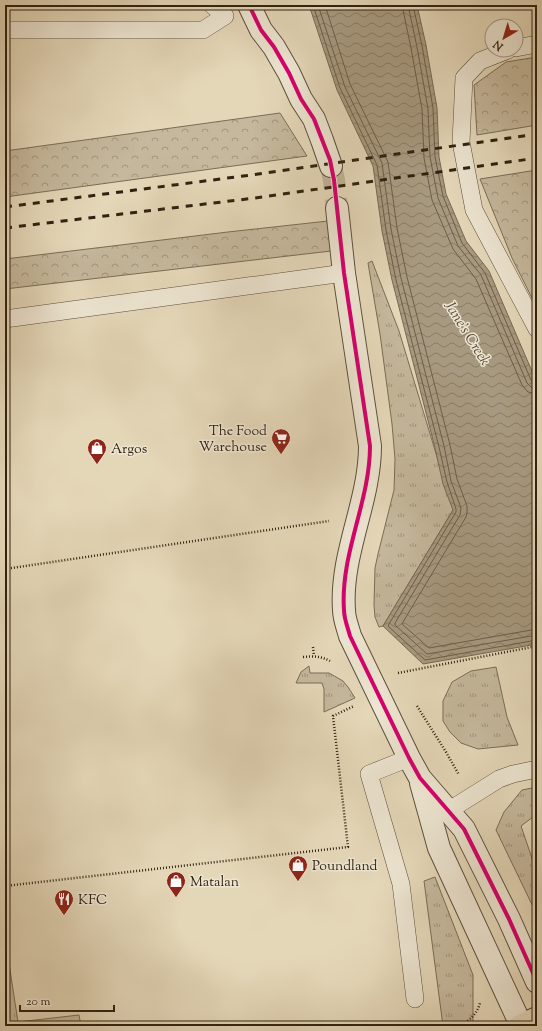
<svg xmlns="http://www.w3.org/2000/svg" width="542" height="1031" font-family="'Sorts Mill Goudy',serif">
	<defs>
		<pattern id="grass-tufts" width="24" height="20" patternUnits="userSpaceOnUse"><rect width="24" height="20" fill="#c5b89c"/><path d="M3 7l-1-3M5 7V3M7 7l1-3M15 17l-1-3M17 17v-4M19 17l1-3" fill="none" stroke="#a0957e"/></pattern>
		<pattern id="forest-crowns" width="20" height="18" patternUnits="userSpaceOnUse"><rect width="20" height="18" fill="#c5b89c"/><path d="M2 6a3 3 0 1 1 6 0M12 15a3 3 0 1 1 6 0" fill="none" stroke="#a0957e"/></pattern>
		<pattern id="water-waves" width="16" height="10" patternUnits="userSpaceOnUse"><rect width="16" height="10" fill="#a7997f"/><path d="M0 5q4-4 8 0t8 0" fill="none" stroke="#887c67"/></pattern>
	</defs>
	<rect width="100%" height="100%" fill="#e4d7b8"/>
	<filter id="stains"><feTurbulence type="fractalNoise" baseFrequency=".005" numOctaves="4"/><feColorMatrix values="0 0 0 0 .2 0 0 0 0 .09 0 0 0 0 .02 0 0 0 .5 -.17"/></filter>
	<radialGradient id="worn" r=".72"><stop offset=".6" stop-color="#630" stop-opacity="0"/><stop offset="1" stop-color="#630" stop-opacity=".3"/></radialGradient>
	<g fill="url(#grass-tufts)" stroke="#7a6d56">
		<polygon points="372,261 399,331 453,510 383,626 379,627 375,617 374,605 375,568 378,554 394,490 395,459 392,424 380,334 368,263"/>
		<polygon points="309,666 310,673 329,673 343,681 348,687 355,698 324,712 324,689 322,683 296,683 301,672"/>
		<polygon points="496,667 507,717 518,745 478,749 461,743 450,732 443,721 443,701 452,682 471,671"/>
		<polygon points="537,787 537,814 521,826 537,873 537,915 496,830 504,812 522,790"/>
		<polygon points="435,877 473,975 473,1024 471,1026 443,1026 424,881"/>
		<polygon points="5,957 8,957 18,1022 79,1015 81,1026 9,1026 5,1024"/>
	</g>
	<g fill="url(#forest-crowns)" stroke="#7a6d56">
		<polygon points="537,57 537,125 477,135 474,85 506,62"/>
		<polygon points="280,113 307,156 5,197 5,151"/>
		<polygon points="537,170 537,308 512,258 480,179"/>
		<polygon points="328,221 331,251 5,289 5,259 228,232"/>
	</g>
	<polygon fill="url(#water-waves)" stroke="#776953" points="309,5 417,5 426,45 437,108 439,157 446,194 466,241 489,271 537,383 537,644 423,664 383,626 453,510 443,484 435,448 392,280 382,231 373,166 337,90"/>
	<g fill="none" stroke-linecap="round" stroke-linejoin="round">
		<g stroke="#6c5e48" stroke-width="1">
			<polyline points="313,5 340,88 377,165 386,230 396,280 439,447 447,482 456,509 456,512 389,624 388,626 425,660 537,640"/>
			<polyline points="318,5 345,87 382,163 391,229 401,278 444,446 451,481 461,508 460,515 395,623 395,625 427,654 537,635"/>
			<polyline points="325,5 350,84 388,162 397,228 407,277 450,445 457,479 467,506 467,513 466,517 403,622 402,624 429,648 537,629"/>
			<polyline points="402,5 411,48 422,109 424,158 432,200 453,249 476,279 522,385 528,392 537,394"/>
			<polyline points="408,5 417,47 428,109 430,157 438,198 458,246 481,275 527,383 531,387 537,388"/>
			<polyline points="413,5 422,46 433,108 435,157 443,196 462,243 485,273 531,380 534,383 537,383"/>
		</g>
		<polyline stroke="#c0b397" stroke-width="22" stroke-dasharray="22 11" stroke-linecap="butt" points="331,166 334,180 337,208"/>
		<defs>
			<g id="lane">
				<polyline points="5,30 203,30 225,16 212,5"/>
				<polyline points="516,48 537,44"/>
				<polyline points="508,50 480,61 464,78 461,142 474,210 537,329"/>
				<polyline points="5,319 344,273"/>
				<polyline points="409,758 369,774 401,884 415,999"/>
				<polyline points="448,811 499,779 513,774 537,769"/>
			</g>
			<g id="street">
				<polyline points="249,5 261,30 274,47 289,73 301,99 314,119 322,140 331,166"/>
				<path d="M337,208l7,65 26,173c0,56 -30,108 -26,164 0,9 4,18 6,26l59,122 11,20 44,51 45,90 28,63"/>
				<polyline points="421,783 439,848 521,1025"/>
			</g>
			<polyline id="primary" points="520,1026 537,1018"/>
		</defs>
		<use href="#lane" stroke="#5d4f3b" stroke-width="18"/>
		<use href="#street" stroke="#5d4f3b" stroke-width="24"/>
		<use href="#primary" stroke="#302211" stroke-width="24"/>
		<g stroke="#302211" stroke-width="2.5" stroke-dasharray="1 2" stroke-linecap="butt">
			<polyline points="5,569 329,521"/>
			<polyline points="313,647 314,656"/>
			<path d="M303,657c10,-1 18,-1 27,4"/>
			<polyline points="398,673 537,646"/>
			<polyline points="417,706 446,752 459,775"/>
			<polyline points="5,886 348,847 333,716 354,706"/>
			<path d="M460,1026c10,-6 17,-12 20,-23"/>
		</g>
		<use href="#lane" stroke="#ede5d1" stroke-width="17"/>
		<use href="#street" stroke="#ede5d1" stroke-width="22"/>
		<use href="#primary" stroke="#e4d7b8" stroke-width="22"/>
		<g stroke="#302211" stroke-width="3" stroke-dasharray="7 7" stroke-linecap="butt">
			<polyline points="5,207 251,175 537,134"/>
			<polyline points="5,228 255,198 537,158"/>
		</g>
		<defs>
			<path id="cycleway" d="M249,5l12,25 13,17 15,26 12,26 13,20 16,41 4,20 10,93 26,173c0,56 -30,108 -26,164 0,9 4,18 6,26l59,122 11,20 44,51 45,90 28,63"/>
		</defs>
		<use href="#cycleway" stroke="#ede5d1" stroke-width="6"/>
		<use href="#cycleway" stroke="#d6006c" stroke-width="4"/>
	</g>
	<defs>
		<symbol id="supermarket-pin" viewBox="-11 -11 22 30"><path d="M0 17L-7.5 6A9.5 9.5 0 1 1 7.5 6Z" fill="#8f2418" stroke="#ede5d1"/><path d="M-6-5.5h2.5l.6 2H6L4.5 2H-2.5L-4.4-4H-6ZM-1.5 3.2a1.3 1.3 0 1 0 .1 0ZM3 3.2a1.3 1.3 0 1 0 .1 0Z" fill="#fff"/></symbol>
		<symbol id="shop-pin" viewBox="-11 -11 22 30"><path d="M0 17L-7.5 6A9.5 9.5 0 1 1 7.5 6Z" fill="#8f2418" stroke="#ede5d1"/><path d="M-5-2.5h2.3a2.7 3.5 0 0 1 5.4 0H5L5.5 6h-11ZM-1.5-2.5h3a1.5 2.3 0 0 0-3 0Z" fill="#fff"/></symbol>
		<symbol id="restaurant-pin" viewBox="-11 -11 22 30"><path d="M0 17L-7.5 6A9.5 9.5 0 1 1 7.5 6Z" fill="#8f2418" stroke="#ede5d1"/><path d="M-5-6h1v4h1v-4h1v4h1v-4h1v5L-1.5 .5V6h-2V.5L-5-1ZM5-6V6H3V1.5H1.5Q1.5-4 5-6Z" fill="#fff"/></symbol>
	</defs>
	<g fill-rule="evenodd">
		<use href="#supermarket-pin" x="270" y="427" width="22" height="30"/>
		<use href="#shop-pin" x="86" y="437" width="22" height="30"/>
		<use href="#shop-pin" x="287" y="854" width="22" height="30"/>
		<use href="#shop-pin" x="165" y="870" width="22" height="30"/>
		<use href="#restaurant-pin" x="53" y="888" width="22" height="30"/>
	</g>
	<g text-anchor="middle" stroke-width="3" stroke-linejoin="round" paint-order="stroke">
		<g font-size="14" fill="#302211" stroke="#ede5d1" text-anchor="start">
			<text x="267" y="435" text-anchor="end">The Food<tspan x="267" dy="16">Warehouse</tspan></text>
			<text x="111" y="453">Argos</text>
			<text x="312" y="870">Poundland</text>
			<text x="190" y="886">Matalan</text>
			<text x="78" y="904">KFC</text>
		</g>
		<g font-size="15" font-style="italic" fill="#5a4c38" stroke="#ede5d1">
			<text transform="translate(468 333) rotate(58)" y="5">Jane's Creek</text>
		</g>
	</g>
	<rect width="542" height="1031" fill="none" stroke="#e4d7b8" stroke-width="20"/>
	<rect x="6" y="6" width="530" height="1019" fill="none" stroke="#302211" stroke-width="2"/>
	<rect x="10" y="10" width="522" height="1011" fill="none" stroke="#302211"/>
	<g transform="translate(504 38) rotate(218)"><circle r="19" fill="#ede5d1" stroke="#a19784"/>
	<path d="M0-3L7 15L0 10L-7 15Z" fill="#8f2418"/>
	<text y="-6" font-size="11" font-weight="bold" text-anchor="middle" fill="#302211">N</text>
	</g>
	<path d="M20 1005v6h94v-6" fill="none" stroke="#302211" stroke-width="2"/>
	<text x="26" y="1005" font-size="12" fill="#302211" stroke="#ede5d1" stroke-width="3" paint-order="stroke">20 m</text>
	<rect width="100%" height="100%" filter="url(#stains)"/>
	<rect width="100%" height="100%" fill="url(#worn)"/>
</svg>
